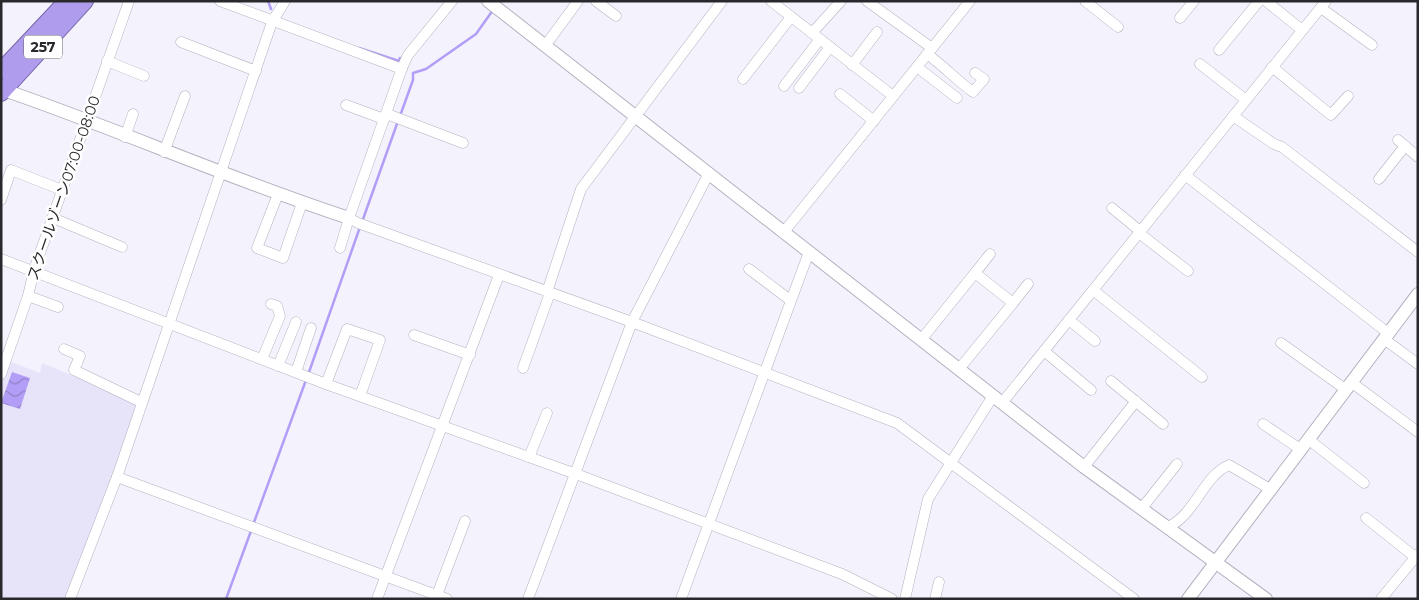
<svg xmlns="http://www.w3.org/2000/svg" width="1419" height="600" font-family="Montserrat,'Noto Sans JP',sans-serif">
	<defs>
		<pattern id="water-waves" width="16" height="10" patternUnits="userSpaceOnUse" patternTransform="scale(1.25)"><rect width="16" height="10" fill="#b39ef7"/><path d="M0 5q4-4 8 0t8 0" fill="none" stroke="#9281c8"/></pattern>
	</defs>
	<rect width="100%" height="100%" fill="#f4f2fd"/>
	<polygon fill="#e7e3f9" points="8,361 40,373 42,363 137,402 111,483 66,599 1,599 1,383"/>
	<polygon fill="url(#water-waves)" points="12,372 30,378 20,409 1,403"/>
	<g fill="none" stroke-linecap="round" stroke-linejoin="round">
		<g stroke="#b39ef7" stroke-width="2.5">
			<polyline points="268,1 271,9"/>
			<polyline points="359,48 399,61 400,58"/>
			<polyline points="400,116 413,80 413,73 426,69 476,34 493,10"/>
			<polyline points="362,222 398,121"/>
			<polyline points="308,375 360,227"/>
			<polyline points="253,525 306,380"/>
			<polyline points="226,599 251,531"/>
		</g>
		<defs>
			<g id="minor">
				<polyline points="220,1 402,69"/>
				<polyline points="596,1 616,16"/>
				<polyline points="771,1 893,96"/>
				<polyline points="867,1 932,48"/>
				<polyline points="1085,1 1118,27"/>
				<polyline points="1266,1 1302,30"/>
				<polyline points="1321,8 1372,45"/>
				<polyline points="1180,18 1194,1"/>
				<polyline points="812,33 841,1"/>
				<polyline points="181,42 256,71"/>
				<polyline points="545,46 578,1"/>
				<polyline points="1219,50 1259,1"/>
				<path d="M927,54c17,12 29,26 46,38l11,-13 -9,-6"/>
				<polyline points="107,61 144,76"/>
				<polyline points="1200,64 1246,100"/>
				<polyline points="852,65 877,32"/>
				<polyline points="917,67 957,98"/>
				<polyline points="1272,67 1331,115 1348,96"/>
				<polyline points="743,79 791,17"/>
				<polyline points="784,86 820,39"/>
				<polyline points="799,88 830,47"/>
				<polyline points="840,94 874,121"/>
				<polyline points="346,105 384,119"/>
				<polyline points="387,114 463,143"/>
				<polyline points="1233,116 1274,144 1282,147 1418,252"/>
				<polyline points="125,137 133,114"/>
				<polyline points="1398,140 1418,157"/>
				<polyline points="164,152 185,96"/>
				<polyline points="1185,175 1388,333"/>
				<polyline points="1379,179 1405,146"/>
				<polyline points="278,194 257,248 283,258 302,203"/>
				<polyline points="1,200 11,170 62,190"/>
				<polyline points="1112,208 1140,231"/>
				<polyline points="53,218 122,247"/>
				<polyline points="349,218 358,223 632,322 897,423 1134,599"/>
				<polyline points="783,233 970,1"/>
				<polyline points="1139,233 1188,271"/>
				<polyline points="340,248 349,218 402,68 408,55 452,1"/>
				<polyline points="1,259 326,384 576,474 842,574 892,599"/>
				<polyline points="749,269 790,300"/>
				<polyline points="975,273 990,254"/>
				<polyline points="1093,290 1202,377"/>
				<polyline points="547,292 581,189 722,1"/>
				<polyline points="28,296 58,307"/>
				<polyline points="1013,303 1028,284"/>
				<polyline points="1069,320 1095,341"/>
				<polyline points="414,335 470,355"/>
				<polyline points="1384,339 1418,364"/>
				<polyline points="921,340 975,273 1013,303 959,369"/>
				<polyline points="1281,343 1345,389"/>
				<polyline points="64,349 80,356 74,370 141,402"/>
				<polyline points="1044,351 1091,390"/>
				<polyline points="262,359 280,316 277,306 271,304"/>
				<polyline points="278,366 296,322"/>
				<polyline points="523,368 550,293"/>
				<polyline points="296,372 311,328"/>
				<polyline points="1,374 28,296 34,270 129,1"/>
				<polyline points="1111,381 1163,424"/>
				<polyline points="1351,382 1418,432"/>
				<polyline points="326,384 347,329 380,340 360,396"/>
				<polyline points="1002,403 1326,1"/>
				<polyline points="1263,424 1300,449"/>
				<polyline points="1308,439 1364,483"/>
				<polyline points="529,457 547,413"/>
				<polyline points="1084,467 1136,401"/>
				<polyline points="117,477 447,599"/>
				<polyline points="1142,508 1177,464"/>
				<polyline points="1366,518 1415,557"/>
				<path d="M1168,527c28,-13 35,-51 61,-62l41,24"/>
				<polyline points="437,595 465,521"/>
				<polyline points="70,599 117,477 272,22 285,1"/>
				<polyline points="377,599 499,275"/>
				<polyline points="528,599 632,322 709,173"/>
				<polyline points="681,599 809,252"/>
				<polyline points="905,599 928,499 993,396"/>
				<polyline points="935,599 939,582"/>
				<polyline points="1381,599 1418,554"/>
			</g>
			<g id="tertiary">
				<polyline points="488,1 1084,467 1266,599"/>
				<path d="M4,90c116,40 228,90 345,128"/>
				<polyline points="1188,599 1418,294"/>
			</g>
			<g id="trunk">
				<polyline points="1,71 67,1"/>
				<polyline points="1,93 85,1"/>
			</g>
		</defs>
		<use href="#minor" stroke="#b4b1bf" stroke-width="11"/>
		<use href="#tertiary" stroke="#b4b1bf" stroke-width="14"/>
		<use href="#trunk" stroke="#7463a7" stroke-width="18"/>
		<use href="#minor" stroke="#fff" stroke-width="10"/>
		<use href="#tertiary" stroke="#fff" stroke-width="12"/>
		<use href="#trunk" stroke="#b09cec" stroke-width="16"/>
	</g>
	<g text-anchor="middle" stroke-width="5" stroke-linejoin="round" paint-order="stroke">
		<rect fill="#fff" stroke="#69686c" stroke-width="1" x="24" y="35.5" width="38" height="23" rx="4"/>
		<g font-size="14" font-weight="bold" fill="#29282d">
			<text x="43" y="52">257</text>
		</g>
		<g font-size="15" fill="#29282d" stroke="#fff">
			<text transform="translate(64 188) rotate(-71)" y="5">スクールゾーン07:00-08:00</text>
		</g>
	</g>
	<rect width="1419" height="600" fill="none" stroke="#29282d" stroke-width="5"/>
</svg>
